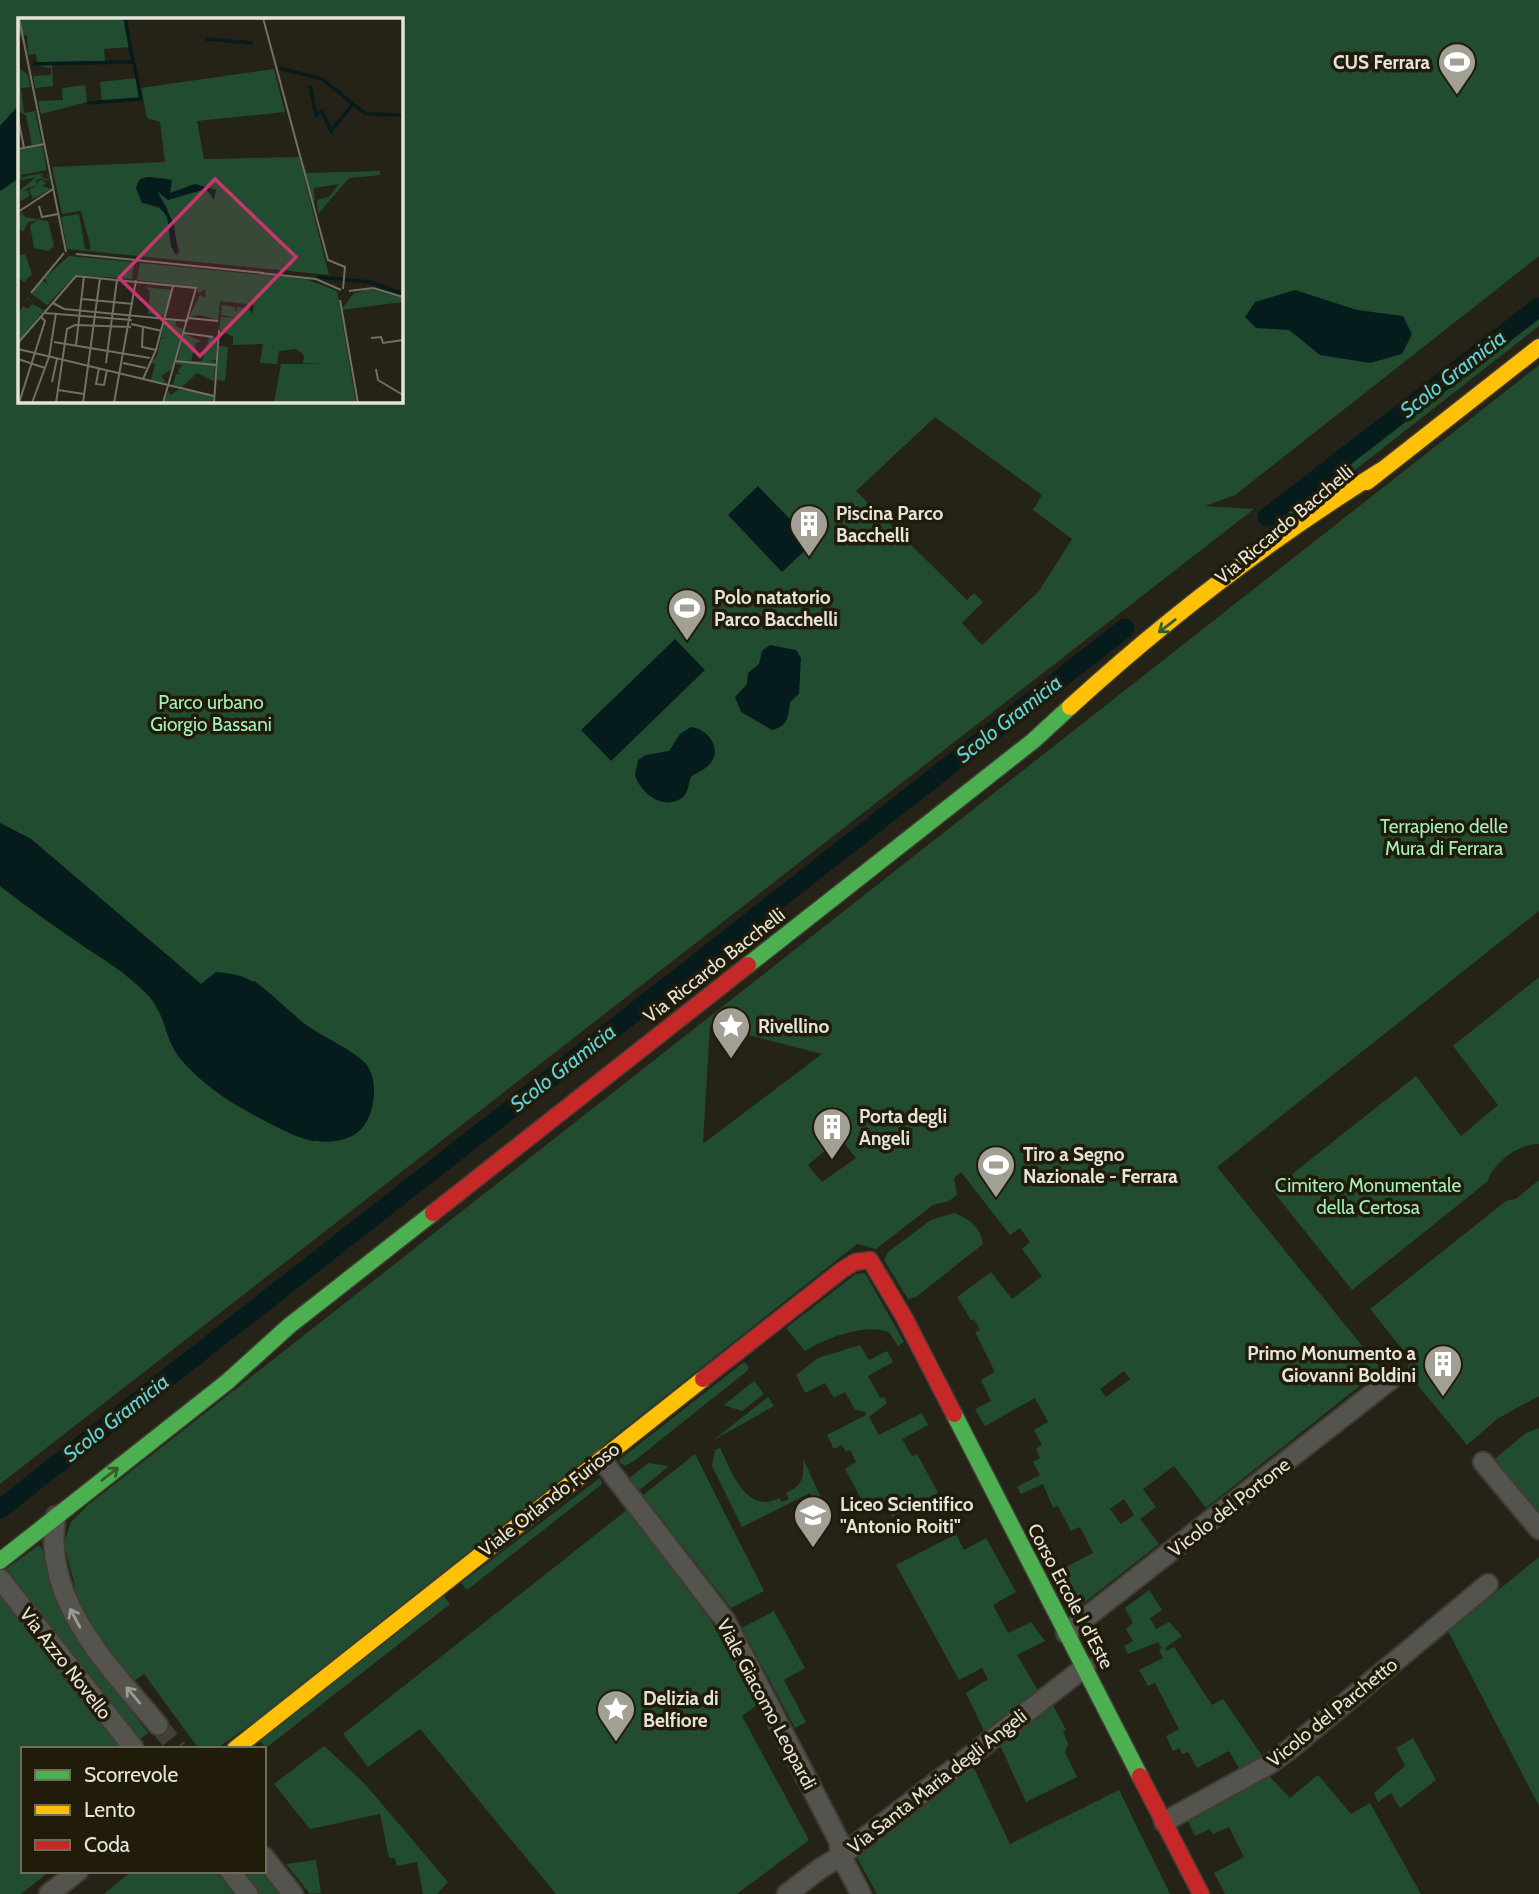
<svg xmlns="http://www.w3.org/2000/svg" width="1539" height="1894" font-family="Cabin,sans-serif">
	<rect width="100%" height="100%" fill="#252218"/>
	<g fill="#224c30" fill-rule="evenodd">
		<path d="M0,0h1539v256l-304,239 -30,11 49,3 -1254,975v-598l123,87 27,24 16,26 12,33 44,40 71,39 21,7 52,-78 -61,-40 -50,-43 -54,3 -170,-145 -31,-16v-632l19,-13v223h382v-382h-382v86l-19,21zM935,417l107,78 -9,15 39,29 -33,52 -57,54 -20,-22 21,-21 -9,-9 -7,7 -111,-109z"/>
		<polygon points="1539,315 1539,326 1286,524 1272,522"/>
		<path d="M1539,365v546l-322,256 164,202 -175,139 -32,-42 -31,23 13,18 -16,12 19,25 -80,63 -19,-37 33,-17 -13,-26 -9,4 -13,-25 -5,2 -10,-24 -22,10 -4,-7 23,-12 -7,-13 7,-4 -4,-9 6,-4 -8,-15 14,-8 -13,-24 -50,28 -10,-17 16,-8 -10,-21 14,-8 -20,-40 5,-2 -6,-11 -3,1 -14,-23 34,-25 21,27 30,-23 -20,-27 8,-7 -10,-14 -10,7 -49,-63 -7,6 3,17 -8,6 -16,4 -57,44 -19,-5 -603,478 -38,27h-17l-55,-75 -10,7 -50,-66 -7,-20 -13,-52 7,-21 17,-17zM710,1025l112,29 -118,89 -1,-1zM844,1143l12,15 -34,24 -14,-17 19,-16 4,4zM1124,1371l6,8 -24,18 -6,-8zM1124,1499l10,16 -13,9 -11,-15z"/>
		<path d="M1539,977v167c-18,-1 -47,19 -51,37l-136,109 -80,-100 144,-114 45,60 37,-31 -45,-59z"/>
		<polygon points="1539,1180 1539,1396 1497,1419 1467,1445 1407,1372 1410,1359 1370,1309 1506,1201 1516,1199"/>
		<path d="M954,1213c16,6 26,14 29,31l-67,53 -8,2 -24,-39 4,-8 43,-32z"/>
		<path d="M865,1273l39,69 -6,4 -9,-14c-25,-9 -62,6 -84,19l-19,-23 70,-54z"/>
		<polygon points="860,1345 869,1360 887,1351 893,1362 868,1376 880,1398 884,1397 887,1403 869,1417 879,1435 922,1413 928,1425 902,1439 912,1456 917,1454 938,1493 892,1517 882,1497 865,1506 845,1469 856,1462 850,1450 846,1452 842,1445 834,1449 827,1435 866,1415 865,1412 855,1410 845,1392 834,1398 825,1383 805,1393 796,1375 818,1358"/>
		<polygon points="744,1362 749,1367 747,1371 634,1461 625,1466 620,1463 619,1460"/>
		<polygon points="754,1381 764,1394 742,1411 724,1405"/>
		<polygon points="768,1397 774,1406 712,1441"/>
		<polygon points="1539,1428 1539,1516 1492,1461 1526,1433"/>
		<path d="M720,1448c12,24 26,67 59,50l3,4 7,-3 -3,-6c18,-9 18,-16 17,-35l22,49 -5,4 -10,-18 -68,34 -30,-61 3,-16z"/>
		<polygon points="695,1454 764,1591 731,1608 643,1495"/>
		<polygon points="648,1463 669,1466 637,1492 627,1480"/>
		<polygon points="600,1478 602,1484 467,1590 461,1583"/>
		<polygon points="627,1510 711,1621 758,1704 742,1716 809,1840 737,1894 556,1894 420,1729 368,1767 343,1734"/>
		<polygon points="956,1534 964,1550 986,1538 1016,1592 993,1605 1008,1633 1031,1622 1045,1641 1017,1655 1039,1692 986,1735 966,1693 988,1679 982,1668 959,1680 896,1565"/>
		<polygon points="39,1545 45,1554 68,1626 148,1733 140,1739 8,1572 7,1568"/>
		<polygon points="1539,1557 1539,1806 1448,1631"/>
		<polygon points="1149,1590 1162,1610 1150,1618 1156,1629 1169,1622 1182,1636 1165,1648 1167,1651 1174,1647 1212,1705 1223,1699 1263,1757 1240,1770 1229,1751 1197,1768 1188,1752 1182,1754 1179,1748 1173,1751 1166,1736 1179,1729 1155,1683 1148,1686 1139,1670 1163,1658 1159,1650 1162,1648 1158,1642 1128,1654 1124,1646 1133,1641 1126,1629 1133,1623 1125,1608"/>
		<polygon points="0,1595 105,1723 121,1749 23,1749 23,1871 50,1871 21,1894 0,1894"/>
		<polygon points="444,1596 450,1604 266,1748 260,1741"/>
		<polygon points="774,1611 805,1668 784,1680 806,1722 795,1728 742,1628"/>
		<polygon points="1051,1701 1066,1730 1063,1732 1068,1744 1065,1752 1077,1777 1026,1802 999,1743"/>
		<polygon points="1413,1738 1436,1780 1400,1808 1391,1793 1378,1802 1374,1793 1405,1766 1396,1748"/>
		<polygon points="324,1746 365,1784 448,1882 437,1894 423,1894 417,1862 397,1866 395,1858 389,1858 380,1814 310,1829 274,1784"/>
		<polygon points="972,1764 1010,1844 1119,1790 1170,1894 877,1894 856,1856"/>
		<polygon points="1268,1775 1290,1798 1318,1775 1351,1814 1370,1803 1421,1894 1225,1894 1214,1873 1244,1857 1229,1827 1213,1834 1210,1829 1195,1836 1187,1819"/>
		<polygon points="316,1860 321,1893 310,1894 286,1864"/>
		<polygon points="132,1871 216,1871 233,1894 104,1894"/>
		<polygon points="238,1871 263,1871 280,1894 256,1894"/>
	</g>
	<g fill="#061c1c">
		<polygon points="19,105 19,178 0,191 0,126"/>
		<polygon points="1295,290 1357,310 1403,316 1412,334 1402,354 1370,363 1320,355 1289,330 1256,328 1245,317 1255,302"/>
		<polygon points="758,486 813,543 782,572 728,515"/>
		<polygon points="675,639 705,670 611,761 581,730"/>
		<path d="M770,645l26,5 5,8 -2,36 -9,8c-2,14 -1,24 -18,28l-31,-18 -6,-15 12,-13 1,-11 11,-9 3,-13z"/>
		<path d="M691,727c17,2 32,22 19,37 -5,6 -13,8 -19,13 -3,7 -2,14 -8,20 -19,15 -43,-4 -48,-22l3,-15 8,-5 23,-4 11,-17z"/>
		<path d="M0,823l31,16 170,145 15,-12c49,2 59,33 97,58 13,8 43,22 53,34 14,17 9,55 -8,68 -19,14 -46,11 -66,2 -39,-18 -85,-42 -113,-77 -14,-17 -14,-44 -30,-61 -17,-20 -42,-34 -63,-48 -29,-20 -58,-40 -86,-62z"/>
	</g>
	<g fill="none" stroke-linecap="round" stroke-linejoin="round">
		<g stroke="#061c1c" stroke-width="19">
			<polyline points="1267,517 1539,307"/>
			<polyline points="0,1509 1125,628"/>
		</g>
		<polyline stroke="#423f35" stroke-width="19" stroke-dasharray="19 10" stroke-linecap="butt" points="158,1725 178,1749"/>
		<defs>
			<g id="street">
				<polyline points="601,1459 725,1620 839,1841 841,1856 861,1894"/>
				<polyline points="1483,1462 1539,1529"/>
				<path d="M56,1516c-15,84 53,150 102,209"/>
				<polyline points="0,1579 133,1747"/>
				<polyline points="1066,1633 1390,1380"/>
				<polyline points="1164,1822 1268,1765 1290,1749 1488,1584"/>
				<polyline points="264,1857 293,1894"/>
				<polyline points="230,1871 248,1894"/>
				<polyline points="49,1894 78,1871"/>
				<polyline points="787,1894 821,1868 841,1856 1085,1667"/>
			</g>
			<g id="fast">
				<polyline points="748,965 1033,741 1070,707"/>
				<polyline points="954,1414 1140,1776"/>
				<polyline points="0,1561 227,1382 289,1326 433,1213"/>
			</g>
			<g id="slow">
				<polyline points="1367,482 1539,347"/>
				<path d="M1070,707c96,-88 199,-167 310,-236"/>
				<polyline points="235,1749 703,1379"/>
			</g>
			<g id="jam">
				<polyline points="433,1213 748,965"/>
				<polyline points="703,1379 842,1270 855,1262 870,1260 904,1317 954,1414"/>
				<polyline points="1140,1776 1201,1894"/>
			</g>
		</defs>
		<use href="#street" stroke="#3f3c34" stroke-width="23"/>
		<use href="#fast" stroke="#3f3c34" stroke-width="19"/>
		<use href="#slow" stroke="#3f3c34" stroke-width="19"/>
		<use href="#jam" stroke="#3f3c34" stroke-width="19"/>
		<use href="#street" stroke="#54534e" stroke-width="19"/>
		<use href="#fast" stroke="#4caf50" stroke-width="16"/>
		<use href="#slow" stroke="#ffc107" stroke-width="16"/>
		<use href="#jam" stroke="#c62828" stroke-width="16"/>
	</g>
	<defs><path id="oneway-shaft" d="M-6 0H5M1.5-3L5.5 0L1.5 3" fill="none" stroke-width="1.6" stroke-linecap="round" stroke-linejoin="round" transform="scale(1.75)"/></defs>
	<g stroke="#345e2a">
		<use href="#oneway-shaft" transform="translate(1167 626) rotate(142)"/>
		<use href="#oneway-shaft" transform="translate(110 1474) rotate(-38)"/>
	</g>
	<g stroke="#9d9b93">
		<use href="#oneway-shaft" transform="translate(75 1618) rotate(-118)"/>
		<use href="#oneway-shaft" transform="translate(133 1695) rotate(-130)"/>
	</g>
	<defs>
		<symbol id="stadium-pin" viewBox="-11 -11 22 30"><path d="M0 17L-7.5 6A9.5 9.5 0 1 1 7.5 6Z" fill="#a29f95" stroke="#211c0a"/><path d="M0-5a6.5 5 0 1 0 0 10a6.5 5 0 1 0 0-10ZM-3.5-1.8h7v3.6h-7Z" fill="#fff"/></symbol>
		<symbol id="building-pin" viewBox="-11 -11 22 30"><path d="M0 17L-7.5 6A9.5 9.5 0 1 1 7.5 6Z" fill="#a29f95" stroke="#211c0a"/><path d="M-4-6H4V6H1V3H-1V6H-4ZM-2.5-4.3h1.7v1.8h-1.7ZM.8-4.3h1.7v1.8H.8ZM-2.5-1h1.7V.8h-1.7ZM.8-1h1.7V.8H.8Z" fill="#fff"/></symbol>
		<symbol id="sight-pin" viewBox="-11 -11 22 30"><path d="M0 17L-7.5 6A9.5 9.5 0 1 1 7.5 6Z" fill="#a29f95" stroke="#211c0a"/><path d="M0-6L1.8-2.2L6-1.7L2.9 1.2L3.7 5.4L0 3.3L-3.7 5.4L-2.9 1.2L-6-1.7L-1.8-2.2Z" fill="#fff"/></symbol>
		<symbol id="school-pin" viewBox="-11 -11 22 30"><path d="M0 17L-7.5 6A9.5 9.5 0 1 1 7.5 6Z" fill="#a29f95" stroke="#211c0a"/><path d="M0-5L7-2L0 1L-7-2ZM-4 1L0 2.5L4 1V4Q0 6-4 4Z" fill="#fff"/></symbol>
	</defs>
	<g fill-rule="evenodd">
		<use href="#stadium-pin" x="1435" y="40" width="44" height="60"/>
		<use href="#building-pin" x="787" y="502" width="44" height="60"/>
		<use href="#stadium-pin" x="665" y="586" width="44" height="60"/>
		<use href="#sight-pin" x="709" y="1004" width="44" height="60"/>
		<use href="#building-pin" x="810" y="1105" width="44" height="60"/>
		<use href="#stadium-pin" x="974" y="1143" width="44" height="60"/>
		<use href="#building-pin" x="1421" y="1342" width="44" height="60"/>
		<use href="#school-pin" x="791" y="1493" width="44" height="60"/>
		<use href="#sight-pin" x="594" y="1687" width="44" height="60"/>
	</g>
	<g text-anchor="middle" stroke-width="7" stroke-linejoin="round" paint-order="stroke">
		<g font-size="19" font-weight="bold" fill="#e6e3d8" stroke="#211c0a" text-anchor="start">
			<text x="1430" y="69" text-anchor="end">CUS Ferrara</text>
			<text x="836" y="520">Piscina Parco<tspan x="836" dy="22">Bacchelli</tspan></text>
			<text x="714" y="604">Polo natatorio<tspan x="714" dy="22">Parco Bacchelli</tspan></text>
			<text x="758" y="1033">Rivellino</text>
			<text x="859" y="1123">Porta degli<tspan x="859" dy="22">Angeli</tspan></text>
			<text x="1023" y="1161">Tiro a Segno<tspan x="1023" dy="22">Nazionale - Ferrara</tspan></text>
			<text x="1416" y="1360" text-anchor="end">Primo Monumento a<tspan x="1416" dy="22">Giovanni Boldini</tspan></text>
			<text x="840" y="1511">Liceo Scientifico<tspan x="840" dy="22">"Antonio Roiti"</tspan></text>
			<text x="643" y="1705">Delizia di<tspan x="643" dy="22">Belfiore</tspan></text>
		</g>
		<g font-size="19" fill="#e6e3d8" stroke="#211c0a">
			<text transform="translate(1284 524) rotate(-40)" y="7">Via Riccardo Bacchelli</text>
			<text transform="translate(714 965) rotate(-38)" y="7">Via Riccardo Bacchelli</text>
			<text transform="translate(549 1499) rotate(-38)" y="7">Viale Orlando Furioso</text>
			<text transform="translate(1229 1507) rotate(-38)" y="7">Vicolo del Portone</text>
			<text transform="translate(1071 1596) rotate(62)" y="7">Corso Ercole I d'Este</text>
			<text transform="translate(66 1663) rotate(52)" y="7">Via Azzo Novello</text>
			<text transform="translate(767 1704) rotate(62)" y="7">Viale Giacomo Leopardi</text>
			<text transform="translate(1332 1712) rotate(-39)" y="7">Vicolo del Parchetto</text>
			<text transform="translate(937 1781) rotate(-38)" y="7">Via Santa Maria degli Angeli</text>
		</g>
		<g font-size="19" fill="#a1efba" stroke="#211c0a">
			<text x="211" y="709">Parco urbano<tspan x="211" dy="22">Giorgio Bassani</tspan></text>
			<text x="1444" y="833">Terrapieno delle<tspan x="1444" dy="22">Mura di Ferrara</tspan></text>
			<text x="1368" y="1192">Cimitero Monumentale<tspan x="1368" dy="22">della Certosa</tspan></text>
		</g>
		<g font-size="21" font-style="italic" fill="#5cd4dc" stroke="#211c0a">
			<text transform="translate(1453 374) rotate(-38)" y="7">Scolo Gramicia</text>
			<text transform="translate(1009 719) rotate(-38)" y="7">Scolo Gramicia</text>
			<text transform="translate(563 1068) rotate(-38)" y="7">Scolo Gramicia</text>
			<text transform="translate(116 1418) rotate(-38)" y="7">Scolo Gramicia</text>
		</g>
	</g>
	<g transform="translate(18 18)">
		<rect width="385" height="385" fill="#252218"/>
		<path d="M0,0h106l6,29 -26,2 1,12 -68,1 -1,-8 -8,1 -1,-20 -8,1zM16,47h18l1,21 -18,2 -2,-12 18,-1v-7zM0,49l10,8 2,12 -9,1 3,25 11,-2 7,32 -10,2 -6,-30 -6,-3zM256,51l11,43 -88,9 7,38 95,-2 30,118 -262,-26 -6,-32 18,-3 6,35 5,1v-6l-9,-33 -19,3 -10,-47 113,-5 -5,-40 -13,-4 -6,-30zM129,159l20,2 3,14 25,-9 21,6 -4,7v-6l-6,-2 -19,5 -30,-3 10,17 13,45 -6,1 -4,-32 -8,-13 -21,-7 -1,-23zM119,60l4,20 -39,4 -2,-20zM67,67l2,17 -46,12 -3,-13 25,-1 -1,-12zM24,127l5,25 -26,5 1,4h-3l2,1 2,-3 16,-3h6l-5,2 6,2 -10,2 2,6v-5l8,-2h2l-1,-7 2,7 -1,1 -7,1 6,2 -5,3 9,3 -18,10 -4,-9 7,-4 -8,2 -5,4 5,-2 1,6 -8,5 -2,-10 17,-14 -18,4v-31zM285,144l4,11 73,-2v4l-31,3 -31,36 -1,-14 12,-3 10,-13 -25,4 1,25zM3,193l4,6 23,4 6,25 -5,5 -15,-3 -4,-23 8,-5 -10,2 -5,10 -5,-4zM7,236l7,20 -8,8 -6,-5v-21zM51,238l65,6 -2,17 -56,-4 -29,30 -15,-11 10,-14 6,4 -4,-6zM122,245l166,16 31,12 19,112h-82l7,-39h41l-19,-1 1,-8 -8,-6 -17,2 -2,13 -17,-1 3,-19 -30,1v-8l-14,-8 2,-12 17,1 -17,-3 1,-10 13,2v5l3,-5 11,1 3,6 2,-9 -34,-4 -2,19 -18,-5 -11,2 11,-22 5,3 1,-9 -8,4 -1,-6 -60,-7zM127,269l27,3 -8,26 -16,-2 2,-23zM351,271l34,9v4l-62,8 13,-17zM9,280l7,4 -7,-3 -4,7 5,3 4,-5 12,6 -26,32v-26zM148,301l11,1 -2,6 8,3 -11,40 -11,7 5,6h-7l-8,-2 4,-16 -7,-2 8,-4 5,-20 6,1 -6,-2zM166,316l17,7 -5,2 -5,18h11l7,-24 8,1 -1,22 -7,1 6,1 -1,19 -17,-8 -15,14 -9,-2 3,-11h6l-5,-2 5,-7 -6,-1zM201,328l9,1 -3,34 -8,-1zM161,371l34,7v7h-49l4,-12 3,4z" fill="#224c30" fill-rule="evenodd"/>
		<path d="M131,159l23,3 -2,13 25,-9 21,6 -2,10 -8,-11 -38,11 -11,-9 17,33 4,32 -7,-9 -4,-31 -9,-10 -16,-3 -6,-15 3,-8z" fill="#061c1c"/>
		<path fill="none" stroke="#061c1c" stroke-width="3.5" d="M187,21l48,4M15,46l100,-2 -8,-44M261,50l43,11 44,35 37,1M292,67l6,30 6,-4 9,20 22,-27M69,85l54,-4 -7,-36M299,259l53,5 33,12"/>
		<path fill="none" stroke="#726f65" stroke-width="2" d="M1,0l47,234M245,0l65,242 17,7 -2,22M0,100l6,30M0,131l26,-5M385,186v25M21,188l3,11 16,-3M0,194l35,-23M58,236l188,19M242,255l56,6 25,11M331,273l24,-3 30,9M13,275l33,-40M64,281l51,5M322,282l18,103M35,285l11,6 124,12M27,295l87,7M170,300l30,3M113,306l31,7M125,308l-1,21 14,3M166,315l29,4M353,320l10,-1 2,6 20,-3M36,324l96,16M0,325l58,-67 120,12 -33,115M58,327l8,-69M0,331l196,47M31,339l7,-44M0,341l27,9M157,343l41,4M88,345l11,-83M105,345l23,5M81,350l-3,16 8,1 3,-15M358,351l2,11 25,15M125,361l13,-29 17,-64M34,364l5,-23M40,372l26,4M1,385l26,-82 -4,-4M14,385l17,-46M38,385l11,-74 8,-4 56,2M65,385l17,-125M96,385l22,-123M196,385l5,-73"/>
		<path fill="#c7366e" fill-opacity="0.15" stroke="#c7366e" stroke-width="3.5" d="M197,161l81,78 -96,99 -81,-78z"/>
		<rect width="385" height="385" fill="none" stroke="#e6e3d8" stroke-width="3.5"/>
	</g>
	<rect x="21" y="1747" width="245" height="126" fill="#211c0a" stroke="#706c5c" stroke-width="2"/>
	<rect x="35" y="1770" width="35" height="10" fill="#4caf50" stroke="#706c5c" stroke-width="2"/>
	<text x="84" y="1782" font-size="21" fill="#e6e3d8">Scorrevole</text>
	<rect x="35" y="1805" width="35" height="10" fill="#ffc107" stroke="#706c5c" stroke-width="2"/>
	<text x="84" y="1817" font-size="21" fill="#e6e3d8">Lento</text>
	<rect x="35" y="1840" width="35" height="10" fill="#c62828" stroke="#706c5c" stroke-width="2"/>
	<text x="84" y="1852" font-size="21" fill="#e6e3d8">Coda</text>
</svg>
